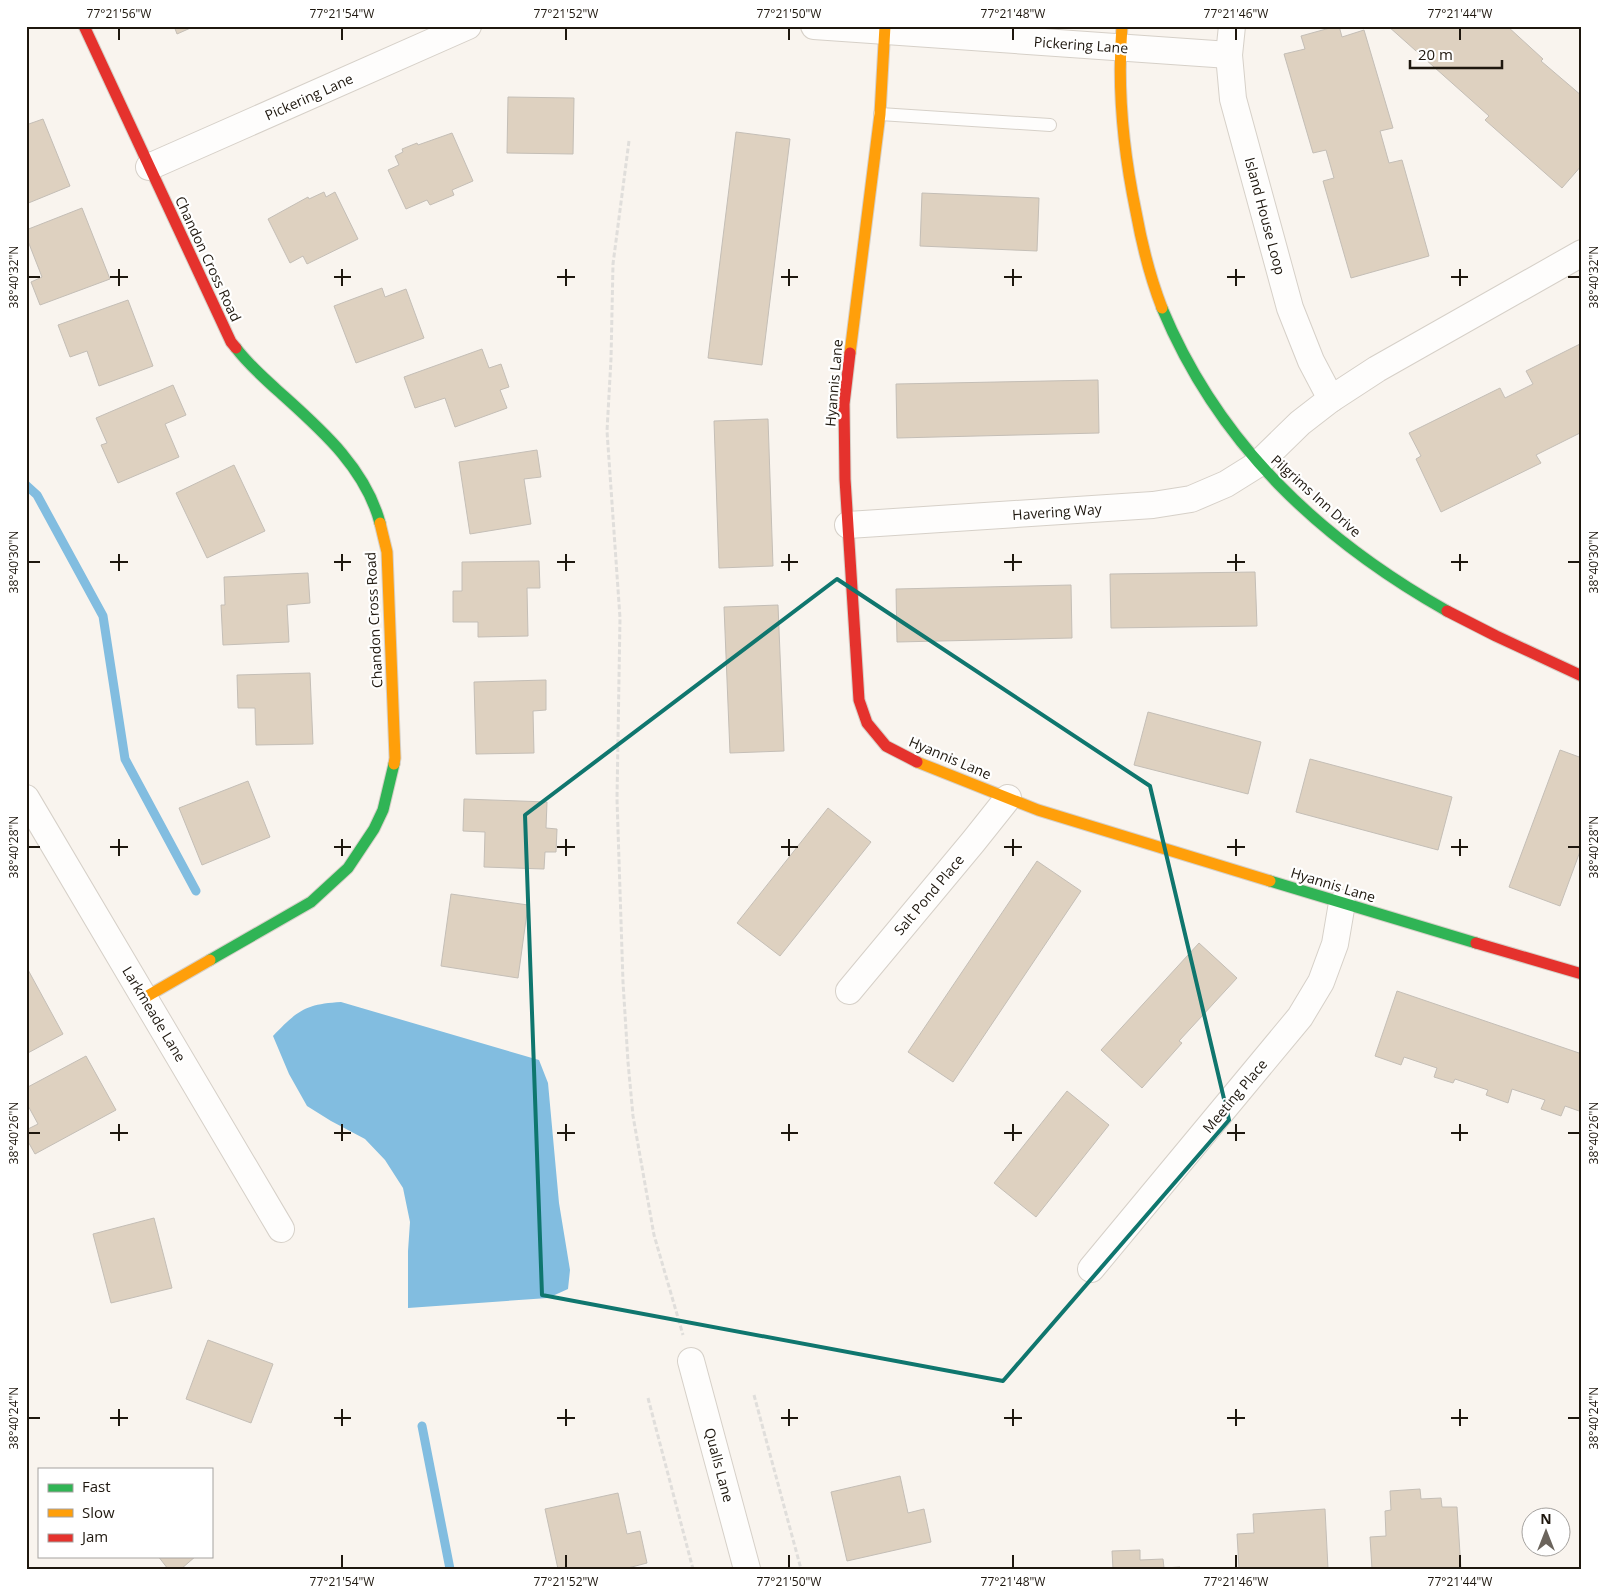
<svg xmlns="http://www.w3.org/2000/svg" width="1608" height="1595" font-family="'Open Sans',sans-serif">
	<rect width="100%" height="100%" fill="#f9f4ee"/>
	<path fill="#82bde0" d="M341,1002l198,58 9,23 11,120 11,67 -2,19 -20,9 -140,10v-57l2,-29 -7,-34 -18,-28 -20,-21 -34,-18 -24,-15 -18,-32 -16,-38c24,-25 32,-32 68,-34z"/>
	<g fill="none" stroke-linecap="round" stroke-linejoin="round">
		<g stroke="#82bde0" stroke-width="9">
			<polyline points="26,485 37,495 103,616 125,759 196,891"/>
			<polyline points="422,1426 450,1569"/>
		</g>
	</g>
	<g fill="#ded1c0" stroke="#c4beb6">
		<polygon points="174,26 195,26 177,34"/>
		<polygon points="1337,26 1339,26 1342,37 1364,30 1393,128 1380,131 1389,163 1402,160 1429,256 1351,278 1323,181 1334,178 1326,150 1313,153 1284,54 1305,49 1301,36"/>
		<polygon points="1388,26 1507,26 1543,59 1541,61 1582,96 1582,165 1562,188 1485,120 1489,116"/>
		<polygon points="508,97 574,98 573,154 507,153"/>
		<polygon points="43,119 70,186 26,204 26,125"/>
		<polygon points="736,132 790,139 762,365 708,358"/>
		<polygon points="452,133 473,181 452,190 454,195 430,205 427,200 406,209 388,170 399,165 395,156 403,152 402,149 417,143 418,145"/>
		<polygon points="324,192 326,197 335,192 358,239 307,264 303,256 290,263 268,219 308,197 309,199"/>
		<polygon points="922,193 1039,198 1037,251 920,246"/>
		<polygon points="82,208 110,279 40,305 31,282 42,277 26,236 26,230"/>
		<polygon points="382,288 385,297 406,289 424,338 356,363 334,306"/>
		<polygon points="128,300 153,366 99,386 87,351 70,357 58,325"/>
		<polygon points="1582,343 1582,432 1536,455 1541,463 1441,512 1416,459 1421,456 1409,433 1500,388 1505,398 1533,384 1526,371"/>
		<polygon points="482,349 489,368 501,364 509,387 500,390 507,408 455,427 445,398 415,408 404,377"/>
		<polygon points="1098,380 1099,433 897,438 896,384"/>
		<polygon points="173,385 186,415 165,424 179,457 118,483 101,445 107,443 96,418"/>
		<polygon points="768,419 773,566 719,568 714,421"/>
		<polygon points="537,450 541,477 524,479 531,524 470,534 459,462"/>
		<polygon points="234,465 265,531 207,558 176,493"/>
		<polygon points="539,561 540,588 527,588 528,636 478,637 478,622 453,622 453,591 462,591 462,562"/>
		<polygon points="1255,572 1257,626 1111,628 1110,574"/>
		<polygon points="308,573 310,603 287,605 289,642 223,645 221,605 225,605 224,577"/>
		<polygon points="1071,585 1072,638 897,642 896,589"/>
		<polygon points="778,605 784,751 730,753 724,607"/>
		<polygon points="310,673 313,744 256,745 255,708 238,708 237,675"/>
		<polygon points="546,680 546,710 533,711 534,753 476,754 474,682"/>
		<polygon points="1148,712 1261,742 1248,794 1134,765"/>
		<polygon points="1560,750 1582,758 1582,846 1560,906 1509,887"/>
		<polygon points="1310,759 1452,797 1438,850 1296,812"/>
		<polygon points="248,781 270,837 202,865 179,808"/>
		<polygon points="464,799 547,802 546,828 557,829 556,852 545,852 544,869 484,867 485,832 463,831"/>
		<polygon points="828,808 871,842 780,956 737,923"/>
		<polygon points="1037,861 1081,891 953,1082 908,1052"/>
		<polygon points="451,894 528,905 518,978 441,966"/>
		<polygon points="1199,943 1237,978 1179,1041 1182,1043 1142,1088 1101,1050"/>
		<polygon points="27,968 63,1034 26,1054 26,969"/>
		<polygon points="1397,991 1582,1054 1582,1112 1565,1106 1561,1116 1541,1109 1545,1100 1512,1089 1508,1103 1486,1095 1488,1090 1455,1079 1453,1083 1434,1077 1437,1068 1404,1057 1401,1065 1375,1056"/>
		<polygon points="86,1056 116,1110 35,1154 26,1138 26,1130 38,1124 26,1102 26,1088"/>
		<polygon points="1067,1091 1109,1125 1036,1217 994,1183"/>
		<polygon points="154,1218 172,1288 111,1303 93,1234"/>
		<polygon points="208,1340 273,1364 251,1423 186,1399"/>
		<polygon points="900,1476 908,1513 924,1509 931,1542 847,1561 831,1492"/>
		<polygon points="1420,1489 1421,1499 1441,1498 1442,1507 1457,1507 1461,1569 1372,1569 1370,1537 1386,1536 1385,1511 1391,1510 1390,1491"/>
		<polygon points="618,1493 627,1534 640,1531 647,1563 624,1569 558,1569 545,1509"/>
		<polygon points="1325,1509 1328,1569 1239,1569 1237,1534 1254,1533 1253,1514"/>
		<polygon points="1140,1550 1140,1560 1163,1559 1164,1568 1180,1567 1180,1569 1113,1569 1112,1551"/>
		<polygon points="158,1556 196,1556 181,1569 168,1569"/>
	</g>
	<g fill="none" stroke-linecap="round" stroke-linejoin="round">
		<defs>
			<polyline id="lane" points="880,114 1050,125"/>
			<g id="street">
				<polyline points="814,26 1229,55"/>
				<polyline points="1232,26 1229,55 1233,99 1290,308 1311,361 1331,399"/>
				<polyline points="149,167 468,26"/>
				<polyline points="848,525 1153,505 1191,499 1226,484 1258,464 1300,423 1331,399 1377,369 1582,253"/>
				<polyline points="26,798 281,1229"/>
				<polyline points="849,991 973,842 1008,798"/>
				<polyline points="1091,1269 1300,1017 1321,982 1335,944 1342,903"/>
				<polyline points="691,1361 747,1569"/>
			</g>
			<g id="fast">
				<path d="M1162,308c57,137 158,231 285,303"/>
				<path d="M236,348c12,16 26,28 40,41 42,38 89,77 104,134"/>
				<polyline points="1270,881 1476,943"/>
				<polyline points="210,960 311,902 348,868 374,829 383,810 394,764"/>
			</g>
			<g id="slow">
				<path d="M1122,26c-5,63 1,124 14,186 6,33 14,65 26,96"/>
				<polyline points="850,353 880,114 885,26"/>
				<polyline points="380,523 387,552 395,758 394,764"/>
				<polyline points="917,762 1038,810 1270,881"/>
				<polyline points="144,998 210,960"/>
			</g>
			<g id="jam">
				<polyline points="84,26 231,342 236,348"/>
				<polyline points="850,353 844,404 845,479 859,700 867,723 886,746 917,762"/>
				<polyline points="1447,611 1496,636 1582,676"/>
				<polyline points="1476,943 1582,974"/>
			</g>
		</defs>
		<use href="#lane" stroke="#d6d0c8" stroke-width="14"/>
		<use href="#street" stroke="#d6d0c8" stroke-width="28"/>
		<use href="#fast" stroke="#d6d0c8" stroke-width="13"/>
		<use href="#slow" stroke="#d6d0c8" stroke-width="13"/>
		<use href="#jam" stroke="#d6d0c8" stroke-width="13"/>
		<g stroke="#e0dedb" stroke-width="3" stroke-dasharray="5 2.5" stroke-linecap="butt">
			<polyline points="629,141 613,264 611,359 607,431 620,618 617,799 623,982 628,1062 633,1116 654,1235 683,1335"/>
			<polyline points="754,1395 801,1569"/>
			<polyline points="648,1398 693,1569"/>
		</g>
		<use href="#lane" stroke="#fefdfc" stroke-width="12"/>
		<use href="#street" stroke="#fefdfc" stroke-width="26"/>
		<use href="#fast" stroke="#30b455" stroke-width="11"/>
		<use href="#slow" stroke="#ff9f0a" stroke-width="11"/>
		<use href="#jam" stroke="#e5322d" stroke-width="11"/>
	</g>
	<path fill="none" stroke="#0f766e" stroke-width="4" stroke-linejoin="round" d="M837,579l313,207 79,334 -226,261 -461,-86 -17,-480z"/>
	<path fill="none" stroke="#1e170e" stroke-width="2" d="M119,28v12M342,28v12M566,28v12M789,28v12M1013,28v12M1236,28v12M1460,28v12M119,269v17M342,269v17M566,269v17M789,269v17M1013,269v17M1236,269v17M1460,269v17M28,277h12M110,277h18M334,277h17M557,277h18M781,277h17M1004,277h18M1227,277h18M1451,277h17M1568,277h12M119,554v17M342,554v17M566,554v17M789,554v17M1013,554v17M1236,554v17M1460,554v17M28,562h12M110,562h18M334,562h17M557,562h18M781,562h17M1004,562h18M1227,562h18M1451,562h17M1568,562h12M119,839v17M342,839v17M566,839v17M789,839v17M1013,839v17M1236,839v17M1460,839v17M28,847h12M110,847h18M334,847h17M557,847h18M781,847h17M1004,847h18M1227,847h18M1451,847h17M1568,847h12M119,1124v17M342,1124v17M566,1124v17M789,1124v17M1013,1124v17M1236,1124v17M1460,1124v17M28,1133h12M110,1133h18M334,1133h17M557,1133h18M781,1133h17M1004,1133h18M1227,1133h18M1451,1133h17M1568,1133h12M119,1409v17M342,1409v17M566,1409v17M789,1409v17M1013,1409v17M1236,1409v17M1460,1409v17M28,1418h12M110,1418h18M334,1418h17M557,1418h18M781,1418h17M1004,1418h18M1227,1418h18M1451,1418h17M1568,1418h12M342,1555v13M566,1555v13M789,1555v13M1013,1555v13M1236,1555v13M1460,1555v13"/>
	<g text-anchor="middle" stroke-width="4.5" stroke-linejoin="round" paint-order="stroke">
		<g font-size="14" fill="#1e170e" stroke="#fff">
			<text transform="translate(1081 45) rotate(4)" y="5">Pickering Lane</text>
			<text transform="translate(309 97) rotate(-24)" y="5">Pickering Lane</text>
			<text transform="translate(1265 216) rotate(75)" y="5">Island House Loop</text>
			<text transform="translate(208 259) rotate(65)" y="5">Chandon Cross Road</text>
			<text transform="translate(834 383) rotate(-85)" y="5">Hyannis Lane</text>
			<text transform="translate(1316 496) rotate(42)" y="5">Pilgrims Inn Drive</text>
			<text transform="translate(1057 512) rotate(-4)" y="5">Havering Way</text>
			<text transform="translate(374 620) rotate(-93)" y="5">Chandon Cross Road</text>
			<text transform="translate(950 758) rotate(23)" y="5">Hyannis Lane</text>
			<text transform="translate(1333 885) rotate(17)" y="5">Hyannis Lane</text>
			<text transform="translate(929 895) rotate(-50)" y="5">Salt Pond Place</text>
			<text transform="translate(154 1014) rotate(59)" y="5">Larkmeade Lane</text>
			<text transform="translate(1235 1096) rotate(-50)" y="5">Meeting Place</text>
			<text transform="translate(719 1465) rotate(75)" y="5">Qualls Lane</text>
		</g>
	</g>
	<rect width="1608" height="1595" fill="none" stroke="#ffffff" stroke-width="55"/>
	<rect x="38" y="1468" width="175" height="90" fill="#ffffff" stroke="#a5a29f"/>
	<rect x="48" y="1484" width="25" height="8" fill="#30b455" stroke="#a5a29f"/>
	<text x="82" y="1492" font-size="15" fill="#1e170e">Fast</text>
	<rect x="48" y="1509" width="25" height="8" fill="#ff9f0a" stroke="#a5a29f"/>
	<text x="82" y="1518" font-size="15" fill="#1e170e">Slow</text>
	<rect x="48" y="1534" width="25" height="8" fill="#e5322d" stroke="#a5a29f"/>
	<text x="82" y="1542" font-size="15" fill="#1e170e">Jam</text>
	<g transform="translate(1546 1532)"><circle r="24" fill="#ffffff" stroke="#a5a29f"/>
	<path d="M0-4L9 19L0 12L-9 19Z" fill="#6b645c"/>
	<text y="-8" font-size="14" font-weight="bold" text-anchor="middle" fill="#1e170e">N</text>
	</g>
	<path d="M1410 60v8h92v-8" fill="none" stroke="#1e170e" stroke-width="2.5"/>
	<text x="1418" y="60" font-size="15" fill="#1e170e" stroke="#ffffff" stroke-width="4" paint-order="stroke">20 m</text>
	<rect x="28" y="28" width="1552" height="1540" fill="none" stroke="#1e170e" stroke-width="2"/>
	<g font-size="12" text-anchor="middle" fill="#1e170e">
		<text x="119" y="18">77°21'56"W</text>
		<text x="342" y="18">77°21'54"W</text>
		<text x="566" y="18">77°21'52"W</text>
		<text x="789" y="18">77°21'50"W</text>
		<text x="1013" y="18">77°21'48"W</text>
		<text x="1236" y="18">77°21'46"W</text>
		<text x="1460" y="18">77°21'44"W</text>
		<text transform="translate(14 277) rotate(-90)" y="4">38°40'32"N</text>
		<text transform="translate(1594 277) rotate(-90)" y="4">38°40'32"N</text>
		<text transform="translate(14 562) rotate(-90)" y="4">38°40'30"N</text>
		<text transform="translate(1594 562) rotate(-90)" y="4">38°40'30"N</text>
		<text transform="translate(14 847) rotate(-90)" y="4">38°40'28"N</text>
		<text transform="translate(1594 847) rotate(-90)" y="4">38°40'28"N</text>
		<text transform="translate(14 1133) rotate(-90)" y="4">38°40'26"N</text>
		<text transform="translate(1594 1133) rotate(-90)" y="4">38°40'26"N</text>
		<text transform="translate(14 1418) rotate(-90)" y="4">38°40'24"N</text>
		<text transform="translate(1594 1418) rotate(-90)" y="4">38°40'24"N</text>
		<text x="342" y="1586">77°21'54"W</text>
		<text x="566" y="1586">77°21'52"W</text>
		<text x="789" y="1586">77°21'50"W</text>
		<text x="1013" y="1586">77°21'48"W</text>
		<text x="1236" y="1586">77°21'46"W</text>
		<text x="1460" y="1586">77°21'44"W</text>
	</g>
</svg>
